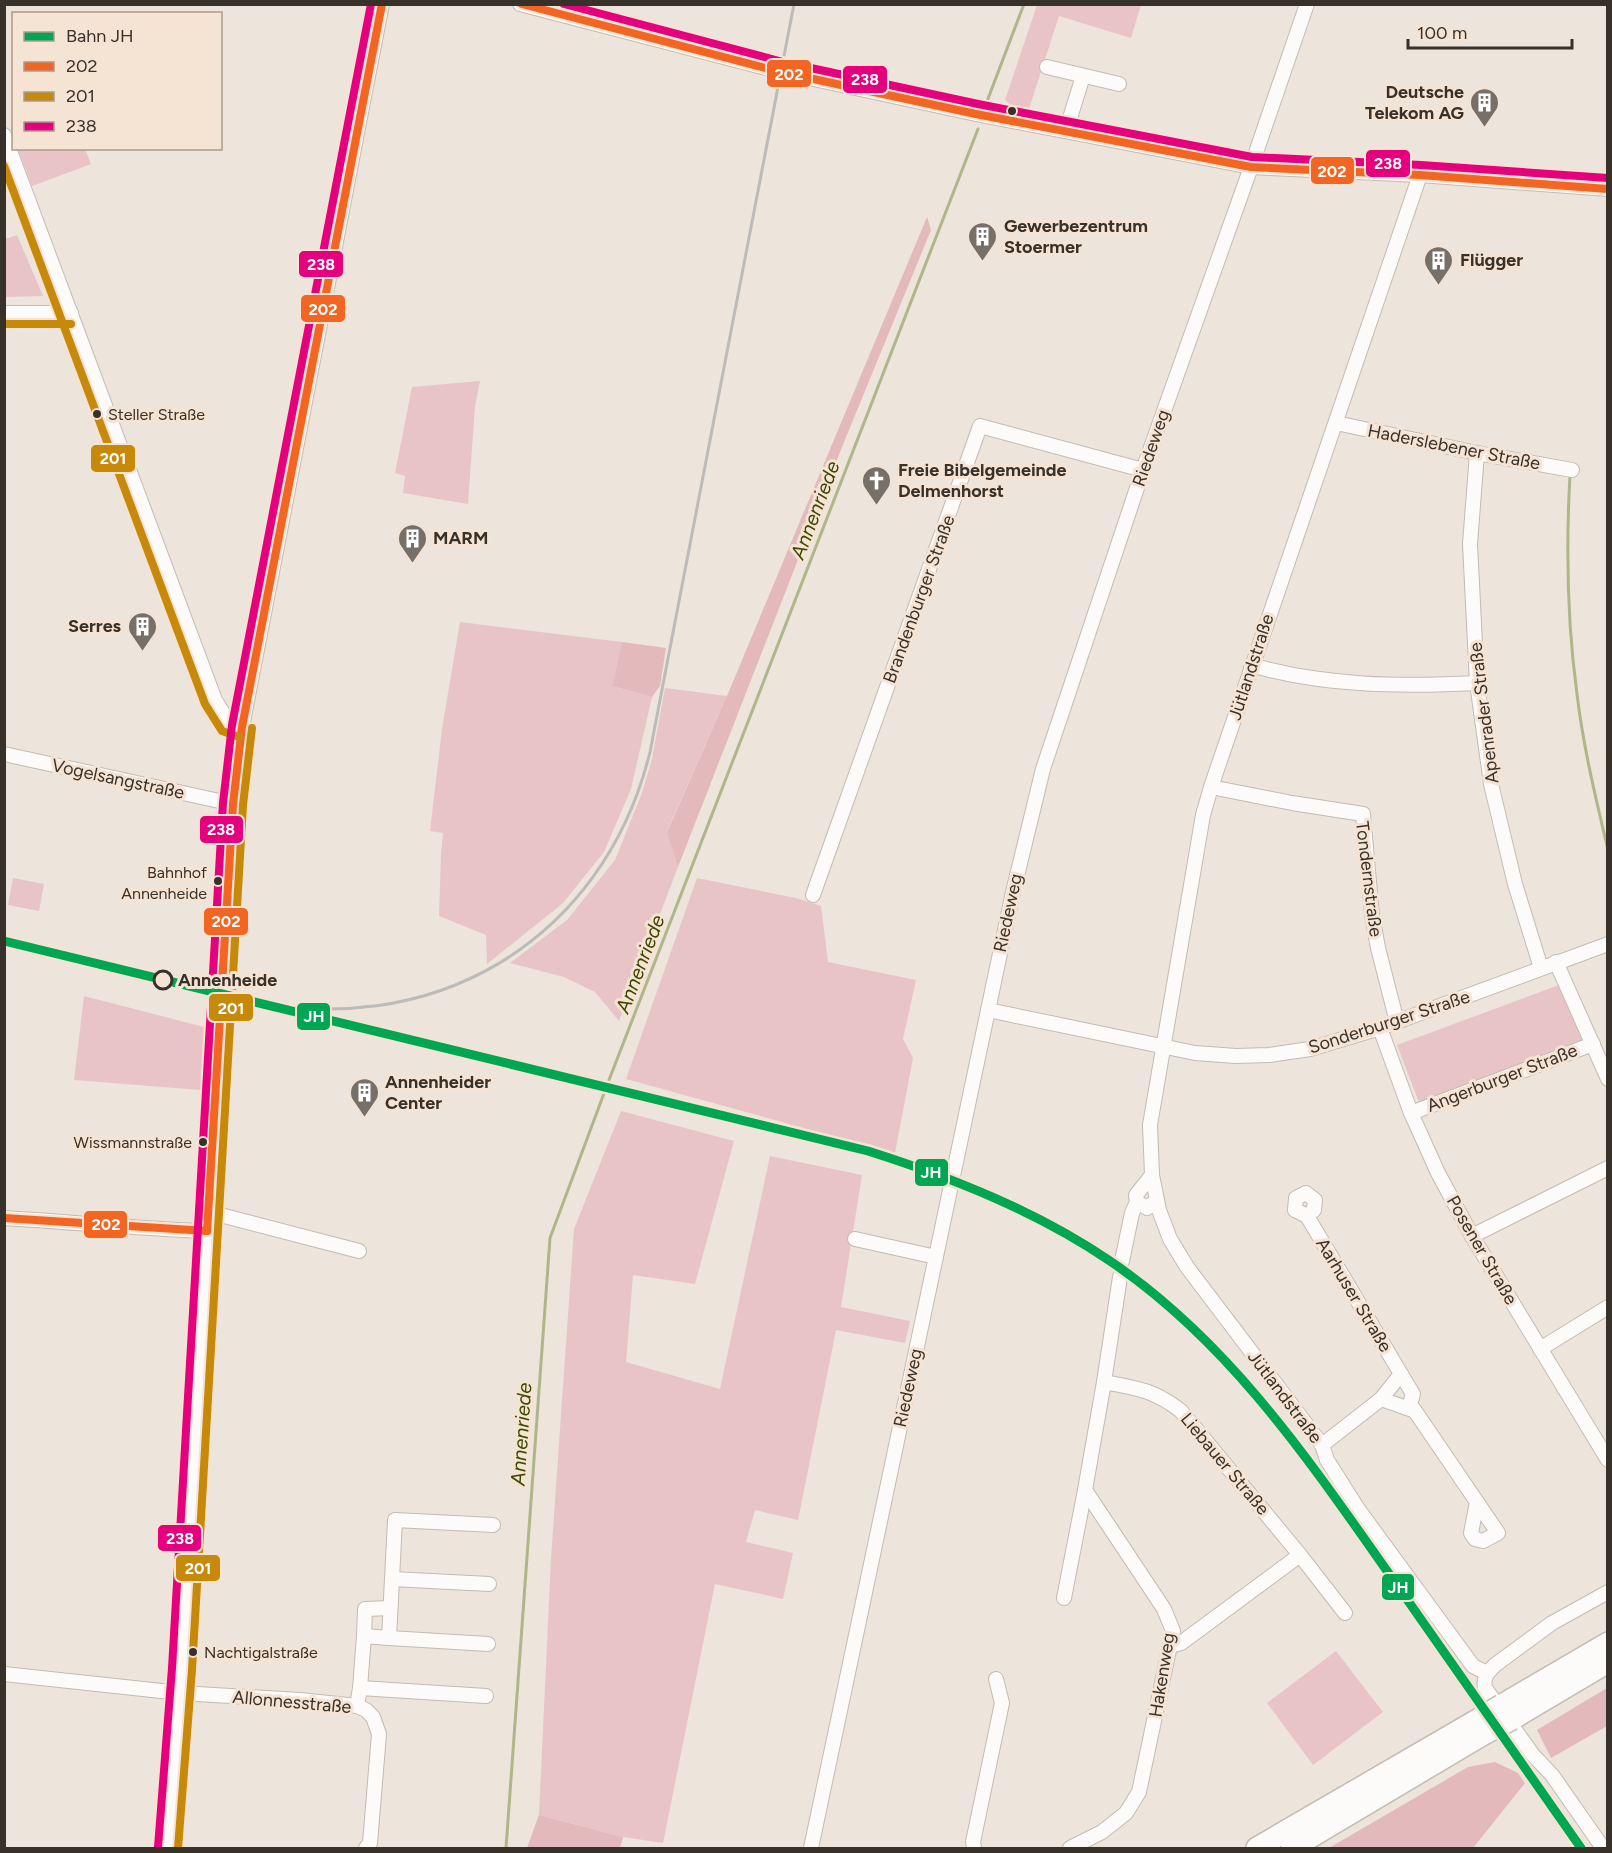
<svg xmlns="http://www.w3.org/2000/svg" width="1612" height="1853" font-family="Figtree,sans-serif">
	<rect width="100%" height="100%" fill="#ede4db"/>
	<g fill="#e9c4c6">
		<polygon points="1037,5 1141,5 1131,38 1059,16 1026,118 1005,100"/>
		<polygon points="18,149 85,149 91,164 32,186"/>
		<polygon points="17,235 43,296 5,297 5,239"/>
		<polygon points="480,381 475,406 468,504 403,493 405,476 395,473 412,387"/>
		<polygon points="460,622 622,642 612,686 652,697 631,789 604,852 563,903 487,964 486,935 439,916 441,855 443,833 430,831 442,729"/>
		<polygon points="665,688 727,696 667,831 678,867 619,1021 595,992 564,977 510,963 567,920 615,860 642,793 652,759"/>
		<polygon points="13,878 44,884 39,911 8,905"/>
		<polygon points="697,878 796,898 821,906 828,962 916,980 903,1039 913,1058 895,1153 626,1079"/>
		<polygon points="1559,985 1582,1040 1420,1105 1397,1045"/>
		<polygon points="84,996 204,1027 201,1090 74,1080"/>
		<polygon points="621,1111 734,1141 695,1284 633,1275 626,1362 720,1389 770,1156 862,1175 841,1307 910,1321 905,1343 836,1330 798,1520 755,1510 746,1542 793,1553 783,1599 715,1584 663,1843 623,1837 539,1815 551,1558 574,1229"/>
		<polygon points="1336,1651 1383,1712 1313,1765 1267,1703"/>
	</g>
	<g fill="#e3b9bb">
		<polygon points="927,217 931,230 842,447 678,867 667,832 727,696"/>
		<polygon points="622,642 666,648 660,686 652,697 612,686"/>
		<polygon points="1607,1688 1607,1726 1551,1758 1537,1730"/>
		<polygon points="1495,1762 1518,1773 1525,1783 1473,1848 1329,1848 1468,1767"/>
		<polygon points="539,1815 623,1837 620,1848 527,1848"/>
	</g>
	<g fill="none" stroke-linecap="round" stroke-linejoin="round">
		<g stroke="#afb68a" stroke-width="3">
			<polyline points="986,104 1024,4"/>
			<path d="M1570,475c-4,72 -3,146 7,219 6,52 19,105 31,156"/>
			<polyline points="506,1848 550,1238 609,1080 978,129"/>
		</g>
		<defs>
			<g id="minor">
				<polyline points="520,4 781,72 976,114 1251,167 1420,175 1608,189"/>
				<polyline points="1047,67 1119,84"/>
				<polyline points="1066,131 1083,76"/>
				<polyline points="4,135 215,700 230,724 242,727"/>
				<polyline points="1420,175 1211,787 1203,815 1150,1125 1152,1175 1159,1210 1170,1239 1187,1267 1322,1445 1327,1460 1358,1509 1473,1666 1487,1673"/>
				<polyline points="4,313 71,313"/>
				<polyline points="1336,423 1477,453 1572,470"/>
				<polyline points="1477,453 1470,544 1477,683 1491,784 1515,884 1541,968"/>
				<path d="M1251,665c73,21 150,22 226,18"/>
				<polyline points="4,754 233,804"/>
				<polyline points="1211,787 1292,803 1363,814 1372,915 1378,948 1397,1022"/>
				<polyline points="813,895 980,426 1143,470"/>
				<polyline points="1556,962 1608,1079"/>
				<polyline points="988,1010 1195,1053 1236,1056 1269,1055 1310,1049 1380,1028 1608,944"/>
				<polyline points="1380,1028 1411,1113 1438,1173 1472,1236 1608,1460"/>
				<polyline points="1411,1113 1593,1044"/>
				<polyline points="1152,1175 1136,1195 1137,1202 1147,1208 1157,1200"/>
				<polyline points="209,1212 359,1251"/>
				<polyline points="1307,1216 1314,1210 1315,1200 1306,1193 1296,1198 1295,1210 1307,1216 1401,1374 1381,1399"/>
				<path d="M4,1218c68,4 135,11 203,13"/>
				<polyline points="1472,1236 1608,1168"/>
				<polyline points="855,1239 936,1257"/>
				<polyline points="1122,1261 1132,1213 1137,1202"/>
				<polyline points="1540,1349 1608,1307"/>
				<polyline points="1401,1374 1413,1394 1410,1404 1415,1411"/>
				<path d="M1104,1382c33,6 50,8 77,29l119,144 45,58"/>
				<polyline points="1322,1445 1381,1399 1415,1411 1498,1533 1483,1541 1475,1539 1471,1533 1477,1502"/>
				<polyline points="392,1579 489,1584"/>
				<polyline points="1064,1598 1085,1490"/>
				<polyline points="364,1636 365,1609 390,1608"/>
				<polyline points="389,1638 488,1644"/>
				<polyline points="1170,1646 1181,1643 1300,1555"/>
				<polyline points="4,1674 180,1693 300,1700 357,1706 366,1710 373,1717 379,1734 370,1843 366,1848"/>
				<polyline points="360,1688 486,1696"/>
				<polyline points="357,1706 360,1688 364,1636 389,1638 395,1520 493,1525"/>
				<polyline points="168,1848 182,1669 233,804 242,727 382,4"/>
				<polyline points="811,1848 1013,892 1043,769 1143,470 1251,167 1307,4"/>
				<polyline points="974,1848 973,1842 1002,1703 996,1679"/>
				<polyline points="1070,1848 1102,1832 1126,1813 1139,1792 1173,1631 1164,1609 1085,1490 1104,1382 1120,1277"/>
				<path d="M1603,1848l-51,-73 -19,-20 -48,-67c-2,-11 2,-15 10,-23l57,-42 56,-31"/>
			</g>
			<g id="highway">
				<polyline points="1502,1705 1608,1643"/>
				<polyline points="1512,1719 1608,1662"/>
				<polyline points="1257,1848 1474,1722"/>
				<polyline points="1292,1848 1482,1735"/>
			</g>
		</defs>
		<use href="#minor" stroke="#c3bbb4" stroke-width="16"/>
		<use href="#highway" stroke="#c3bbb4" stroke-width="24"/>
		<use href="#minor" stroke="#fcfbfa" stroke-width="14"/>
		<use href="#highway" stroke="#fcfbfa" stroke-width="21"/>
		<path stroke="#bdbbb9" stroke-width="3" d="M238,998c191,46 365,-55 412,-246l144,-748"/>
		<defs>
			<g id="highway-bridge">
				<polyline points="1474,1722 1502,1705"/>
				<polyline points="1482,1735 1512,1719"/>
			</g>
		</defs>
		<use href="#highway-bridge" stroke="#c3bbb4" stroke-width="24" stroke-linecap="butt"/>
		<use href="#highway-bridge" stroke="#fcfbfa" stroke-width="21"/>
		<defs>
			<g id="bus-1">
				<polyline points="522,4 781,72 976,114 1251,167 1420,175 1608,189"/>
				<polyline points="4,1218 207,1231"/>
				<polyline points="207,1231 233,804 242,727 382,4"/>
			</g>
			<g id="bus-2">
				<polyline points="4,166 205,704 222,731 239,737"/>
				<polyline points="4,324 71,324"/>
				<polyline points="178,1848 192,1670 243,805 252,728"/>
			</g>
			<g id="bus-3">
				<polyline points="564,4 783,62 978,104 1252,157 1421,165 1608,178"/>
				<polyline points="158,1847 172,1668 223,803 232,725 371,4"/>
			</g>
		</defs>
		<use href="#bus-1" stroke="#f5e3d3" stroke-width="12"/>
		<use href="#bus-2" stroke="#f5e3d3" stroke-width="12"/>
		<use href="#bus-3" stroke="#f5e3d3" stroke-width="12"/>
		<use href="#bus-1" stroke="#f26522" stroke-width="8"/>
		<use href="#bus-2" stroke="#c7890a" stroke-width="8"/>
		<use href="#bus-3" stroke="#e5007d" stroke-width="8"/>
		<defs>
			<path id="rail-1" d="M4,941l864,210c85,27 168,60 242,110 120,81 201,202 282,317 63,90 126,180 189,270"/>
		</defs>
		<use href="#rail-1" stroke="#f5e3d3" stroke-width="14"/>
		<use href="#rail-1" stroke="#00a651" stroke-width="9"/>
	</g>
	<defs>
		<symbol id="building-pin" viewBox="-11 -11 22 30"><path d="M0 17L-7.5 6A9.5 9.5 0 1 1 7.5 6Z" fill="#777068" stroke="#f5e3d3"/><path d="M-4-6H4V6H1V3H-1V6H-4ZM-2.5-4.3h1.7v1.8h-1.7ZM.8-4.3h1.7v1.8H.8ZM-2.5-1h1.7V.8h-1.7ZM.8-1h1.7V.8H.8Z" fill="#fff"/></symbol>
		<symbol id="church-pin" viewBox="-11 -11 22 30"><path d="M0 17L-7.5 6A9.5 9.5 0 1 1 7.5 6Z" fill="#777068" stroke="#f5e3d3"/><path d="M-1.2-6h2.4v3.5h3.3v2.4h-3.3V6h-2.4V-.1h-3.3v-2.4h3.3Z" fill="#fff"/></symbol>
	</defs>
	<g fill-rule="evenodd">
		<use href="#building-pin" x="1468" y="86" width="33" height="45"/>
		<use href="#building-pin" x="966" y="220" width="33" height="45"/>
		<use href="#building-pin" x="1422" y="244" width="33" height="45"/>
		<use href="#church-pin" x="860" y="464" width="33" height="45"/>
		<use href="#building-pin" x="396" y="522" width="33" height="45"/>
		<use href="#building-pin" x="126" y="610" width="33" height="45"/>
		<use href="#building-pin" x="348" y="1076" width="33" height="45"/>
	</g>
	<g fill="#38312a" stroke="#f5e3d3" stroke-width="2">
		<circle cx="1012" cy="111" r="5"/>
		<circle cx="97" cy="414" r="5"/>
		<circle cx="218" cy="881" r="5"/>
		<circle cx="203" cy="1142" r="5"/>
		<circle cx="193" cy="1652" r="5"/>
	</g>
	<circle fill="#f5e3d3" stroke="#38312a" stroke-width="3" cx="163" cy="980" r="9"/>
	<g text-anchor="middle" stroke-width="6" stroke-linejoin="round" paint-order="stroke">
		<g font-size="16" fill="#38312a" stroke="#f5e3d3" text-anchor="start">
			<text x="108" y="420">Steller Straße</text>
			<text x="207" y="878" text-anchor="end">Bahnhof<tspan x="207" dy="21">Annenheide</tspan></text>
			<text x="192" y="1148" text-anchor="end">Wissmannstraße</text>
			<text x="204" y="1658">Nachtigalstraße</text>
		</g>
		<g font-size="18" font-weight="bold" fill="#38312a" stroke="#f5e3d3" text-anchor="start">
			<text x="1464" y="98" text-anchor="end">Deutsche<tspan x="1464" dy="21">Telekom AG</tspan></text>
			<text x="1004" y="232">Gewerbezentrum<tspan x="1004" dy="21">Stoermer</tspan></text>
			<text x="1460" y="266">Flügger</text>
			<text x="898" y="476">Freie Bibelgemeinde<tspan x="898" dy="21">Delmenhorst</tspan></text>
			<text x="433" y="544">MARM</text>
			<text x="121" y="632" text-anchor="end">Serres</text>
			<text x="385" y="1088">Annenheider<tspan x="385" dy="21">Center</tspan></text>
		</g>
		<g font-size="18" fill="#38312a" stroke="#f5e3d3">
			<text transform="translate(1454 447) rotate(11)" y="6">Haderslebener Straße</text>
			<text transform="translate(1151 448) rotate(-71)" y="6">Riedeweg</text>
			<text transform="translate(919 599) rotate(-70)" y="6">Brandenburger Straße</text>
			<text transform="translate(1251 667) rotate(-72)" y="6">Jütlandstraße</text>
			<text transform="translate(1484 713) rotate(-97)" y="6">Apenrader Straße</text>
			<text transform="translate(118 779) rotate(12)" y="6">Vogelsangstraße</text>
			<text transform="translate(1369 879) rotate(83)" y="6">Tondernstraße</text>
			<text transform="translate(1008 913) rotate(-78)" y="6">Riedeweg</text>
			<text transform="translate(1389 1022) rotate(-18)" y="6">Sonderburger Straße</text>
			<text transform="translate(1502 1078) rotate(-21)" y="6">Angerburger Straße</text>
			<text transform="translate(1482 1250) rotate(60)" y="6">Posener Straße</text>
			<text transform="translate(1354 1295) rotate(59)" y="6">Aarhuser Straße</text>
			<text transform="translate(908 1388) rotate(-78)" y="6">Riedeweg</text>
			<text transform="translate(1285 1397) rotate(53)" y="6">Jütlandstraße</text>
			<text transform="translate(1225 1464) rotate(50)" y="6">Liebauer Straße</text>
			<text transform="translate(1162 1675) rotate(-81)" y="6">Hakenweg</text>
			<text transform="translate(292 1702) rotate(5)" y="6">Allonnesstraße</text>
		</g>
		<g font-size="18" font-weight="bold" fill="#38312a" stroke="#f5e3d3" text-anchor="start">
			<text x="178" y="986">Annenheide</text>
		</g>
		<g font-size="20" font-style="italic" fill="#3b4800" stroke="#f5e3d3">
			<text transform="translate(815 510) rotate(-69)" y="7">Annenriede</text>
			<text transform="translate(640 964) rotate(-69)" y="7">Annenriede</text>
			<text transform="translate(521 1434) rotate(-86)" y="7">Annenriede</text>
		</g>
	</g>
	<g stroke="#f5e3d3" stroke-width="2">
		<rect x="766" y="59" width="46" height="29" rx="6" fill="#f26522"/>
		<rect x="842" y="65" width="46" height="29" rx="6" fill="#e5007d"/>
		<rect x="1365" y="149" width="46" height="29" rx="6" fill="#e5007d"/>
		<rect x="1310" y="156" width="45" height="29" rx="6" fill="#f26522"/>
		<rect x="298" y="250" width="46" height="28" rx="6" fill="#e5007d"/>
		<rect x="300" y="294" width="46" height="29" rx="6" fill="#f26522"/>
		<rect x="90" y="444" width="46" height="29" rx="6" fill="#c7890a"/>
		<rect x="199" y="815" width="45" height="29" rx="6" fill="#e5007d"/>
		<rect x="203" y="907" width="46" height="29" rx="6" fill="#f26522"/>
		<rect x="208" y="993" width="46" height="29" rx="6" fill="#c7890a"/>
		<rect x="296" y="1002" width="35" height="29" rx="6" fill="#00a651"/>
		<rect x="914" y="1158" width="35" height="29" rx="6" fill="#00a651"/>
		<rect x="83" y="1210" width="45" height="29" rx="6" fill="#f26522"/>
		<rect x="157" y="1524" width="45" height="28" rx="6" fill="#e5007d"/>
		<rect x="175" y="1554" width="46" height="28" rx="6" fill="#c7890a"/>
		<rect x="1381" y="1573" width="34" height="28" rx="6" fill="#00a651"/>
	</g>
	<g font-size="16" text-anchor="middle" font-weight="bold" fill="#fff">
		<text x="789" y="80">202</text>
		<text x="865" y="85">238</text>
		<text x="1388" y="169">238</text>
		<text x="1332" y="177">202</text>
		<text x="321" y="270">238</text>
		<text x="323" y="315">202</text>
		<text x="113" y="464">201</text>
		<text x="221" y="835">238</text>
		<text x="226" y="927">202</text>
		<text x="231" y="1014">201</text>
		<text x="314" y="1022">JH</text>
		<text x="931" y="1178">JH</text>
		<text x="106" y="1230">202</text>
		<text x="180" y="1544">238</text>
		<text x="198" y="1574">201</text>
		<text x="1398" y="1593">JH</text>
	</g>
	<rect width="1612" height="1853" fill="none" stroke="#38312a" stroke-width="12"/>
	<rect x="12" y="12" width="210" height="138" fill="#f5e3d3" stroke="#a99c8f" stroke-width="1.5"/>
	<rect x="24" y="32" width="30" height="9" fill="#00a651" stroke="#a99c8f" stroke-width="1.5"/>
	<text x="66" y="42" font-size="18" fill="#38312a">Bahn JH</text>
	<rect x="24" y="62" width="30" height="9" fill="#f26522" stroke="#a99c8f" stroke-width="1.5"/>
	<text x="66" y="72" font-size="18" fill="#38312a">202</text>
	<rect x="24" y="92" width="30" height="9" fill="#c7890a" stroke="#a99c8f" stroke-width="1.5"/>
	<text x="66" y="102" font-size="18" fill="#38312a">201</text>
	<rect x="24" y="122" width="30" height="9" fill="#e5007d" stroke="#a99c8f" stroke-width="1.5"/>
	<text x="66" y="132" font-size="18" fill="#38312a">238</text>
	<path d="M1408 39v9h164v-9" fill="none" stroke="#38312a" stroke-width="3"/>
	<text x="1417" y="39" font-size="18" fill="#38312a" stroke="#f5e3d3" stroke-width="4.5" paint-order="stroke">100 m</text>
</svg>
